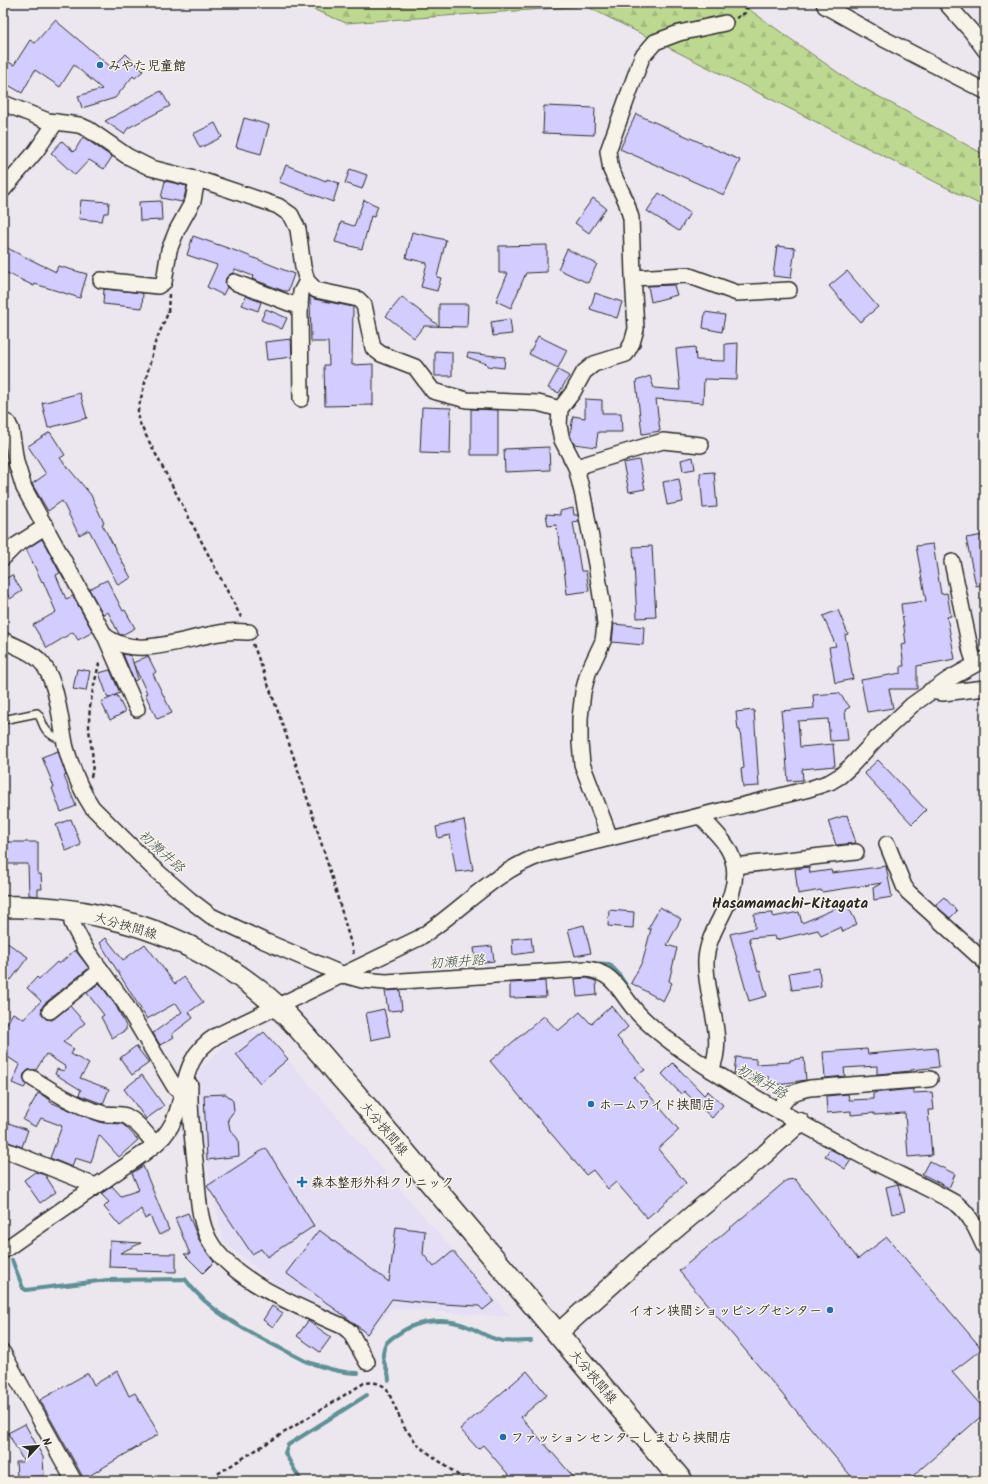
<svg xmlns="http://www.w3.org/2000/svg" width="988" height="1484" font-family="Kalam,'Klee One',sans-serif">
	<defs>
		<pattern id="forest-firs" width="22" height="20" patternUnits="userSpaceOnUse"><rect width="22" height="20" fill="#bdd991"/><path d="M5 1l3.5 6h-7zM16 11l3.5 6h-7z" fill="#a3ba7d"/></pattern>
	</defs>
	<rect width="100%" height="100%" fill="#ece7ef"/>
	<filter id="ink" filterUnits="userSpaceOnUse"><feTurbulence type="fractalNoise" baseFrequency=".025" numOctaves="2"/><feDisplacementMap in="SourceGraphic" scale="8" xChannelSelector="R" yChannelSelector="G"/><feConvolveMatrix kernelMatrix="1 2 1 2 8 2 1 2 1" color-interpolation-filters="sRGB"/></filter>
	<g filter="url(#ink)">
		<polygon fill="#e4dff4" points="238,1032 264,1032 511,1317 391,1309 355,1350 223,1241 198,1124 199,1070"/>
		<polygon fill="url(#forest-firs)" stroke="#74825e" points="298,3 740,3 847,79 985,155 985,207 586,6 346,23"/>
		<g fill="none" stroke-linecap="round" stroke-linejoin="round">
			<g stroke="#5f9095" stroke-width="4">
				<polyline points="589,963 609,964 618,973 628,988"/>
				<path d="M12,1260l11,28 3,2 81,-10 78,-1c29,40 77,59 120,82 17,6 35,12 53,12"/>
				<path d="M389,1380c0,-13 -9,-17 -5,-32 2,-8 11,-12 17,-16 19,-13 48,-14 68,-5 12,5 21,12 34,14 9,1 19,0 28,0"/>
				<polyline points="301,1481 285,1453 288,1445 367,1395"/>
			</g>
		</g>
		<g fill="#d2ccff" stroke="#2b2b2b">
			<polygon points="55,20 112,68 126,54 143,71 135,78 133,76 115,98 82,108 78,96 102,89 74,65 60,87 35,70 22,93 3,82 3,59 14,65 30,40 35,43"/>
			<polygon points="161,91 170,106 128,128 124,134 105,121"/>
			<polygon points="544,106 595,108 594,135 543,133"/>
			<polygon points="636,114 740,160 724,195 620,149"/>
			<polygon points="244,118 269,125 261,154 236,147"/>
			<polygon points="215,123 222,137 200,148 193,134"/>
			<polygon points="83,137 112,157 104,169 89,160 75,175 51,153 62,141 74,152"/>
			<polygon points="286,165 326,181 327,179 339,183 333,202 279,182"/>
			<polygon points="350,169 367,175 362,189 345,183"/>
			<polygon points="165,181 187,186 184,198 182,202 161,198"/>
			<polygon points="659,193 690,213 679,231 647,211"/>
			<polygon points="593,198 606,208 589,233 575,223"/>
			<polygon points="81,200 109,202 108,213 104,213 102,221 79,219"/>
			<polygon points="364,200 378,206 374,217 371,216 362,249 335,242 341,222 354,226"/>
			<polygon points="161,201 162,220 140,221 139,202"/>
			<polygon points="412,232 446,240 437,277 441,278 437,291 421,287 427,263 406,258"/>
			<polygon points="193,236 239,252 294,274 288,291 284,291 252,279 253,276 235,269 233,273 229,275 226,278 225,283 227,287 223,295 207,287 217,265 187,255"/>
			<polygon points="547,245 547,272 526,273 511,308 496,301 508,273 499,273 499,246"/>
			<polygon points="3,246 56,272 58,266 87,274 80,298 35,284 34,286 3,271"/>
			<polygon points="777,246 795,248 791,278 773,276"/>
			<polygon points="567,249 597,264 588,283 558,269"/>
			<polygon points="847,271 878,307 860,322 829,286"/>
			<polygon points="674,285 677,295 651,302 648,286"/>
			<polygon points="104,289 143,293 142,308 103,304"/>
			<polygon points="595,293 622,302 617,318 590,309"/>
			<polygon points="246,296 261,302 258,311 242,305"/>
			<polygon points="310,296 314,299 353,307 352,365 373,364 373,405 325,406 324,365 329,365 328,342 311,342"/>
			<polygon points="402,297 439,326 439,304 468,304 467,327 424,326 414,338 386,316"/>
			<polygon points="266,309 287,318 282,329 261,320"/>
			<polygon points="705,312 725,315 722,332 703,328"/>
			<polygon points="510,319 512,334 493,336 491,322"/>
			<polygon points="538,336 567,350 558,368 529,354"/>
			<polygon points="291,339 292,357 267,360 265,342"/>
			<polygon points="738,343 737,380 704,379 703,403 656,399 660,431 642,434 636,381 650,376 654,388 680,390 676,349 695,347 696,360 725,361 725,344"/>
			<polygon points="435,351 452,352 452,376 435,376"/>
			<polygon points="468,353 505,357 504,368 487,366 487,364 467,357"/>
			<polygon points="558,370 569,376 559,393 548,388"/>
			<polygon points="80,393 87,418 48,428 42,403"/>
			<polygon points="585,399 602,400 602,413 621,413 622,432 598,432 596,447 574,444 570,435 573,416 585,418"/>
			<polygon points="422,407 451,408 450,454 420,453"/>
			<polygon points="471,409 498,410 498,455 471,455"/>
			<polygon points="50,432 65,455 60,458 91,495 104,523 102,524 131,578 118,585 89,530 79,535 62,501 48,511 32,484 46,474 28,446"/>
			<polygon points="549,447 550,470 505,472 504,449"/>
			<polygon points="693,457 695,469 683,471 681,460"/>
			<polygon points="639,460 645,489 629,492 623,463"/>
			<polygon points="714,472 717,507 703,508 700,473"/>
			<polygon points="679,479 683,502 667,505 663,482"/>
			<polygon points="573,508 574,515 578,515 579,521 573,522 581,571 586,571 589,591 567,594 563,560 556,525 548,526 546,514 560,515 560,511"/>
			<polygon points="983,535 985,546 985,584 976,586 966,538"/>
			<polygon points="42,539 60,573 56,575 66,599 73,596 93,632 78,640 73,632 47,648 33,625 56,612 43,581 42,582 26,549"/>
			<polygon points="933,544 941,594 947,593 951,616 947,617 955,659 917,666 917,689 889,689 893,708 867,712 861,680 901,673 901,666 904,666 901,645 906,644 901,604 926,601 916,546"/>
			<polygon points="652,546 656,617 637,618 633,547"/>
			<polygon points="12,575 22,591 10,599 3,587 3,580"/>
			<polygon points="107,580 123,611 125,610 135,628 122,635 119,634 108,612 103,614 89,589"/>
			<polygon points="838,610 848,634 845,635 853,679 835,683 829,647 836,646 823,616"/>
			<polygon points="614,624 644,627 643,645 612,642"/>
			<polygon points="123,654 131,656 138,679 134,681"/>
			<polygon points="148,656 156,672 153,674 172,713 157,719 145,694 147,693 133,663"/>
			<polygon points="77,669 90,671 86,691 73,689"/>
			<polygon points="110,670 120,693 108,698 99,673"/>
			<polygon points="839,693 850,707 845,710 848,740 830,741 828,719 798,721 800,747 833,744 835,766 802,769 803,780 788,781 784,730 783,730 781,711 814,708 813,695"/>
			<polygon points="117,695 125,712 110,720 101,702"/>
			<polygon points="754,710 759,786 743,787 741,769 744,768 740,730 738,730 736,712"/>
			<polygon points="58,751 66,775 64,776 76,806 61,812 52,788 54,787 42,757"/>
			<polygon points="878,760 926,810 912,824 864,773"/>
			<polygon points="847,815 856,843 836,845 828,821"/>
			<polygon points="71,819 81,845 66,851 56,825"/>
			<polygon points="464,820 473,870 456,872 450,835 438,838 436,827"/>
			<polygon points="3,842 38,842 38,874 41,874 42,889 38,889 38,896 29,895 28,864 3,864"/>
			<polygon points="886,866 892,897 874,900 873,888 882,883 822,892 821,890 798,894 795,869 809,867 810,873 831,870 832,873"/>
			<polygon points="944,897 957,911 950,918 935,905"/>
			<polygon points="846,902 857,924 843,932 841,927 821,936 818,930 776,940 775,936 749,938 758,972 760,971 767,996 749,1001 730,934 755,928 754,914 773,913 773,917 799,912 802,923 832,910 832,909"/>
			<polygon points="660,907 681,919 667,945 677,948 669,981 672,983 663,1001 631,983 643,960 651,929 648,929"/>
			<polygon points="609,910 634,912 633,928 608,926"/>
			<polygon points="584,925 591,953 575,956 568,929"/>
			<polygon points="531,937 533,952 513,955 512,939"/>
			<polygon points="106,938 123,960 145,944 175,984 184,977 203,1002 189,1012 193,1018 172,1034 174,1037 160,1045 153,1033 182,1012 176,1003 147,1019 100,943"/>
			<polygon points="3,940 28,957 11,980 3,974"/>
			<polygon points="492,946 494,961 476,963 474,948"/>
			<polygon points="75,950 89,968 44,1004 42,1008 41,1013 46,1019 52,1020 70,1006 85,1023 63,1042 74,1049 71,1054 89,1064 80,1078 109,1089 103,1104 79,1095 81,1090 55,1074 57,1069 64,1071 66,1067 46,1054 36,1070 28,1070 24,1074 23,1078 26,1085 24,1088 12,1083 20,1065 3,1054 3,1030 13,1013 24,1019 41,1001 27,988 37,977 39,979 57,962 59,964"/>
			<polygon points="819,968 821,986 792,990 789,973"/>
			<polygon points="587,978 596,981 597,995 577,997 575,979"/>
			<polygon points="545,981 546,997 510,998 510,983"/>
			<polygon points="99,983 116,1006 126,1026 126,1030 112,1038 101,1017 104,1015 87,993"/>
			<polygon points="400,990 402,1010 388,1011 385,991"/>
			<polygon points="611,1006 628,1027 617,1037 645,1070 634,1077 679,1130 658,1149 686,1183 667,1201 647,1218 616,1182 608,1189 593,1170 586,1175 490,1061 544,1016 558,1031 580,1012 591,1024"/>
			<polygon points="384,1009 390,1036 371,1040 366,1013"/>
			<polygon points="264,1032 288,1059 260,1083 236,1054"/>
			<polygon points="136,1046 149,1063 132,1075 120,1058"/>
			<polygon points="937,1048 939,1067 911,1070 911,1071 877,1074 877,1066 844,1068 845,1076 825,1078 823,1052 867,1049 868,1054"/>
			<polygon points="736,1057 756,1059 756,1064 790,1062 790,1060 804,1058 806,1080 786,1083 786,1084 769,1085 769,1077 734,1073"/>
			<polygon points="673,1063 704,1095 708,1091 723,1105 712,1118 684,1091 681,1094 662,1074"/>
			<polygon points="142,1075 164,1106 146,1119 124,1089"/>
			<polygon points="913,1089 913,1093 932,1092 934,1110 928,1110 932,1155 908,1157 905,1113 874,1115 874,1113 851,1115 851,1111 827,1113 826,1096 848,1094 849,1100 873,1099 873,1093"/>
			<polygon points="38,1093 51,1100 50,1102 89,1118 103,1123 122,1124 126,1127 138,1140 119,1157 99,1135 91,1163 75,1158 72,1167 50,1158 62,1126 41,1118 36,1127 23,1120"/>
			<polygon points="226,1094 233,1101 234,1111 228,1119 230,1130 238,1139 239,1156 207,1160 204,1095"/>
			<polygon points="3,1121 28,1130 22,1147 3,1140"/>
			<polygon points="266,1148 314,1226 267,1257 261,1249 252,1254 207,1186"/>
			<polygon points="830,1149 851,1160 845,1169 825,1156"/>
			<polygon points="929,1161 955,1174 949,1188 922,1174"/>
			<polygon points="143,1166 169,1230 159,1235 150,1216 145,1219 141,1209 120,1226 104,1207 109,1202 101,1194 112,1186 121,1196 139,1190 132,1173"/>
			<polygon points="35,1172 45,1175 56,1192 40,1203 24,1180"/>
			<polygon points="795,1179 858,1259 887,1237 982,1349 952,1372 985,1410 985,1413 907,1481 855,1481 679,1271 787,1180"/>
			<polygon points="898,1184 905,1211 892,1214 886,1187"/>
			<polygon points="188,1213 198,1238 208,1254 214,1262 203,1273 184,1254 190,1254 175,1218"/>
			<polygon points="396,1227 425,1231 423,1254 434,1267 453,1251 494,1301 483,1310 479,1306 426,1303 392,1299 367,1334 350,1320 286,1273 319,1230 389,1282"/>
			<polygon points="110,1241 141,1243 120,1253 176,1254 176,1272 136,1271 136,1268 109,1267"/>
			<polygon points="272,1306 283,1313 273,1327 263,1320"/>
			<polygon points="308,1321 331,1337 320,1352 297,1336"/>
			<polygon points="117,1371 129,1396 135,1393 159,1434 84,1479 40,1400 88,1373 94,1385"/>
			<polygon points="527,1371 547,1395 521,1417 577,1481 514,1481 483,1445 478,1449 460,1429"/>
			<polygon points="25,1424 43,1457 44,1476 17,1477 16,1462 24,1462 8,1433"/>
		</g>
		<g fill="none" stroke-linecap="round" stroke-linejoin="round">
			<defs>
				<path id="service" d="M3,720l34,-7c5,5 5,13 10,18 4,5 12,8 18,10"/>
				<g id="minor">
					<polyline points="824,3 825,6 880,37 985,91"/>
					<polyline points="946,3 971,31 985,50"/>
					<polyline points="3,103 48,121 79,125 88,129 127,156 151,168 207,182 278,206 291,215 298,229 303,267 307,281 316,290 358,299 364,305 373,348 381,354 415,367 433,391 467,400 538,403 560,409"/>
					<polyline points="3,190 36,151 56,122"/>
					<polyline points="633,278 687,275 737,293 789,290"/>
					<polyline points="101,280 158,286 164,282 169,250 177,230 193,201 197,179"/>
					<polyline points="234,282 289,303 300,306"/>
					<polyline points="301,399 300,306 301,292 307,281"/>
					<path d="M3,421l5,2 3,6 5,33 8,26 81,148c33,26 86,-1 122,-4 7,-1 15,0 22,0"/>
					<polyline points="576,467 663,441 701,445"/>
					<polyline points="3,558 15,546 46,526"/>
					<polyline points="952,562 971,652 975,664"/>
					<polyline points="105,636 137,709"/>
					<path d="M3,640c11,6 25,10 35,19 20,17 22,64 28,89 6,21 14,41 26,59l60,60 38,33 21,16 51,24 82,35 18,5 24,2 201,-13c28,4 32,23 49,42 12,14 28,26 43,37 60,43 126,78 191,112 29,15 59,28 87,44 15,12 20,28 28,44"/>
					<polyline points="930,691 943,693 985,688"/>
					<path d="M700,816c13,14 31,29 34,49 6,36 -26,60 -28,95 -2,36 21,76 5,110"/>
					<polyline points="610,838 582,764 580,743 580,718 583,692 588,673 603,641 605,625 604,615 596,564 583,496 576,467 562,440 559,426 560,409 573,392 584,372 594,364 626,354 632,343 636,329 633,275 631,218 626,201 611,170 608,151 642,57 655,42 679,33 725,23"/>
					<polyline points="887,844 904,886 908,892 985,962"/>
					<polyline points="735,866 856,852"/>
					<polyline points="72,912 72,923 85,948 124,1002 174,1086 182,1092"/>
					<polyline points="50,1011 101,970"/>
					<path d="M32,1078c22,14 44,28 69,35 8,3 18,0 25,3 12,6 20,18 29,28"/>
					<path d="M190,1085c-1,29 3,57 6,85 2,21 2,43 10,63 18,46 95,74 138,94l6,5 17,30"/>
					<path d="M778,1110c11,-16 13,-18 32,-22l120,-9"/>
					<polyline points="3,1149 96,1186"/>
					<path d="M3,1251c35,-25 70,-49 105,-73 18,-13 40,-25 56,-42 27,-32 10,-74 52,-100l203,-98c42,-27 74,-66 122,-83l268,-66 21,-7 10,-6 11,-10 25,-27 36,-34 37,-26 36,-20"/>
					<polyline points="3,1353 74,1481"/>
				</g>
				<polyline id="tertiary" points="557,1334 647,1253 765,1154 800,1122"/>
				<path id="secondary" d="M3,907c69,-2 141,14 201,47 30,17 61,39 85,64 17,18 33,37 49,56 31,35 60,70 90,106 85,100 169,201 254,301"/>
			</defs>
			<use href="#service" stroke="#2b2b2b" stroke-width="10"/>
			<use href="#minor" stroke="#2b2b2b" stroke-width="18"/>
			<use href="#tertiary" stroke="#2b2b2b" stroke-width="21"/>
			<use href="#secondary" stroke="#2b2b2b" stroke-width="24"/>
			<g stroke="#2b2b2b" stroke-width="2.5" stroke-dasharray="4 3" stroke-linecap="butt">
				<polyline points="736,18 745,13 749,3"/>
				<polyline points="169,294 168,313 155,343 138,410 138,418 141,426 242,619"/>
				<path d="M253,644c39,102 72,206 101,311"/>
				<path d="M91,777c5,-18 -2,-35 -2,-53 0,-22 6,-43 11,-64"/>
				<path d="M206,1481l158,-98c8,-1 16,-1 23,6l17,38 15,19 47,35"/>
			</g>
			<use href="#service" stroke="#f7f3e8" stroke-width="7"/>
			<use href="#minor" stroke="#f7f3e8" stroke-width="15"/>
			<use href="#tertiary" stroke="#f7f3e8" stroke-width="18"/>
			<use href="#secondary" stroke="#f7f3e8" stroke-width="21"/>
		</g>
	</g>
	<g fill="#1f6fb2" stroke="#f7f3e8" stroke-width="1.5">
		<circle cx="100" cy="65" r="4"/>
		<circle cx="591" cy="1104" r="4"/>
		<path d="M300 1176h4v4h4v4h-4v4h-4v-4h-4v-4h4z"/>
		<circle cx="830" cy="1310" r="4"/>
		<circle cx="503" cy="1437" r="4"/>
	</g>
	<g text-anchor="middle" stroke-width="3" stroke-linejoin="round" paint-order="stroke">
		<g font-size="13" font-weight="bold" fill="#2b2b2b" stroke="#f7f3e8" text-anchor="start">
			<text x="108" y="70">みやた児童館</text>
			<text x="599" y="1109">ホームワイド挟間店</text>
			<text x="311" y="1187">森本整形外科クリニック</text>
			<text x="822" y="1315" text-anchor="end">イオン狭間ショッピングセンター</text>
			<text x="511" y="1442">ファッションセンターしまむら挟間店</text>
		</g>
		<g font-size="13" fill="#2b2b2b" stroke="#f7f3e8">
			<text transform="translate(126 925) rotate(16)" y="5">大分挾間線</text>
			<text transform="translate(385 1128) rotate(50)" y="5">大分挾間線</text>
			<text transform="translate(594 1376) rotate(50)" y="5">大分挾間線</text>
		</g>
		<g font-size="14" font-style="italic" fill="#415557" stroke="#f7f3e8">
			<text transform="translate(162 851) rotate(42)" y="5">初瀬井路</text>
			<text transform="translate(457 961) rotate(-4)" y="5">初瀬井路</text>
			<text transform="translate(762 1081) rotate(30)" y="5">初瀬井路</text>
		</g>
		<g font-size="15" font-weight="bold" fill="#2b2b2b" stroke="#f7f3e8">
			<text x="790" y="908">Hasamamachi-Kitagata</text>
		</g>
	</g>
	<rect width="988" height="1484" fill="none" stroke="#f7f3e8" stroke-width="16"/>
	<rect x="8" y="8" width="972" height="1468" fill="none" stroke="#2b2b2b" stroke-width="1.5" filter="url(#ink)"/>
	<g transform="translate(38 1446) rotate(64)" stroke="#f7f3e8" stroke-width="3" paint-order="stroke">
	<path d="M0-3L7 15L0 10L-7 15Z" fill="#2b2b2b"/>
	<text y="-6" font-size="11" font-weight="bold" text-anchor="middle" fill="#2b2b2b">N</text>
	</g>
</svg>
